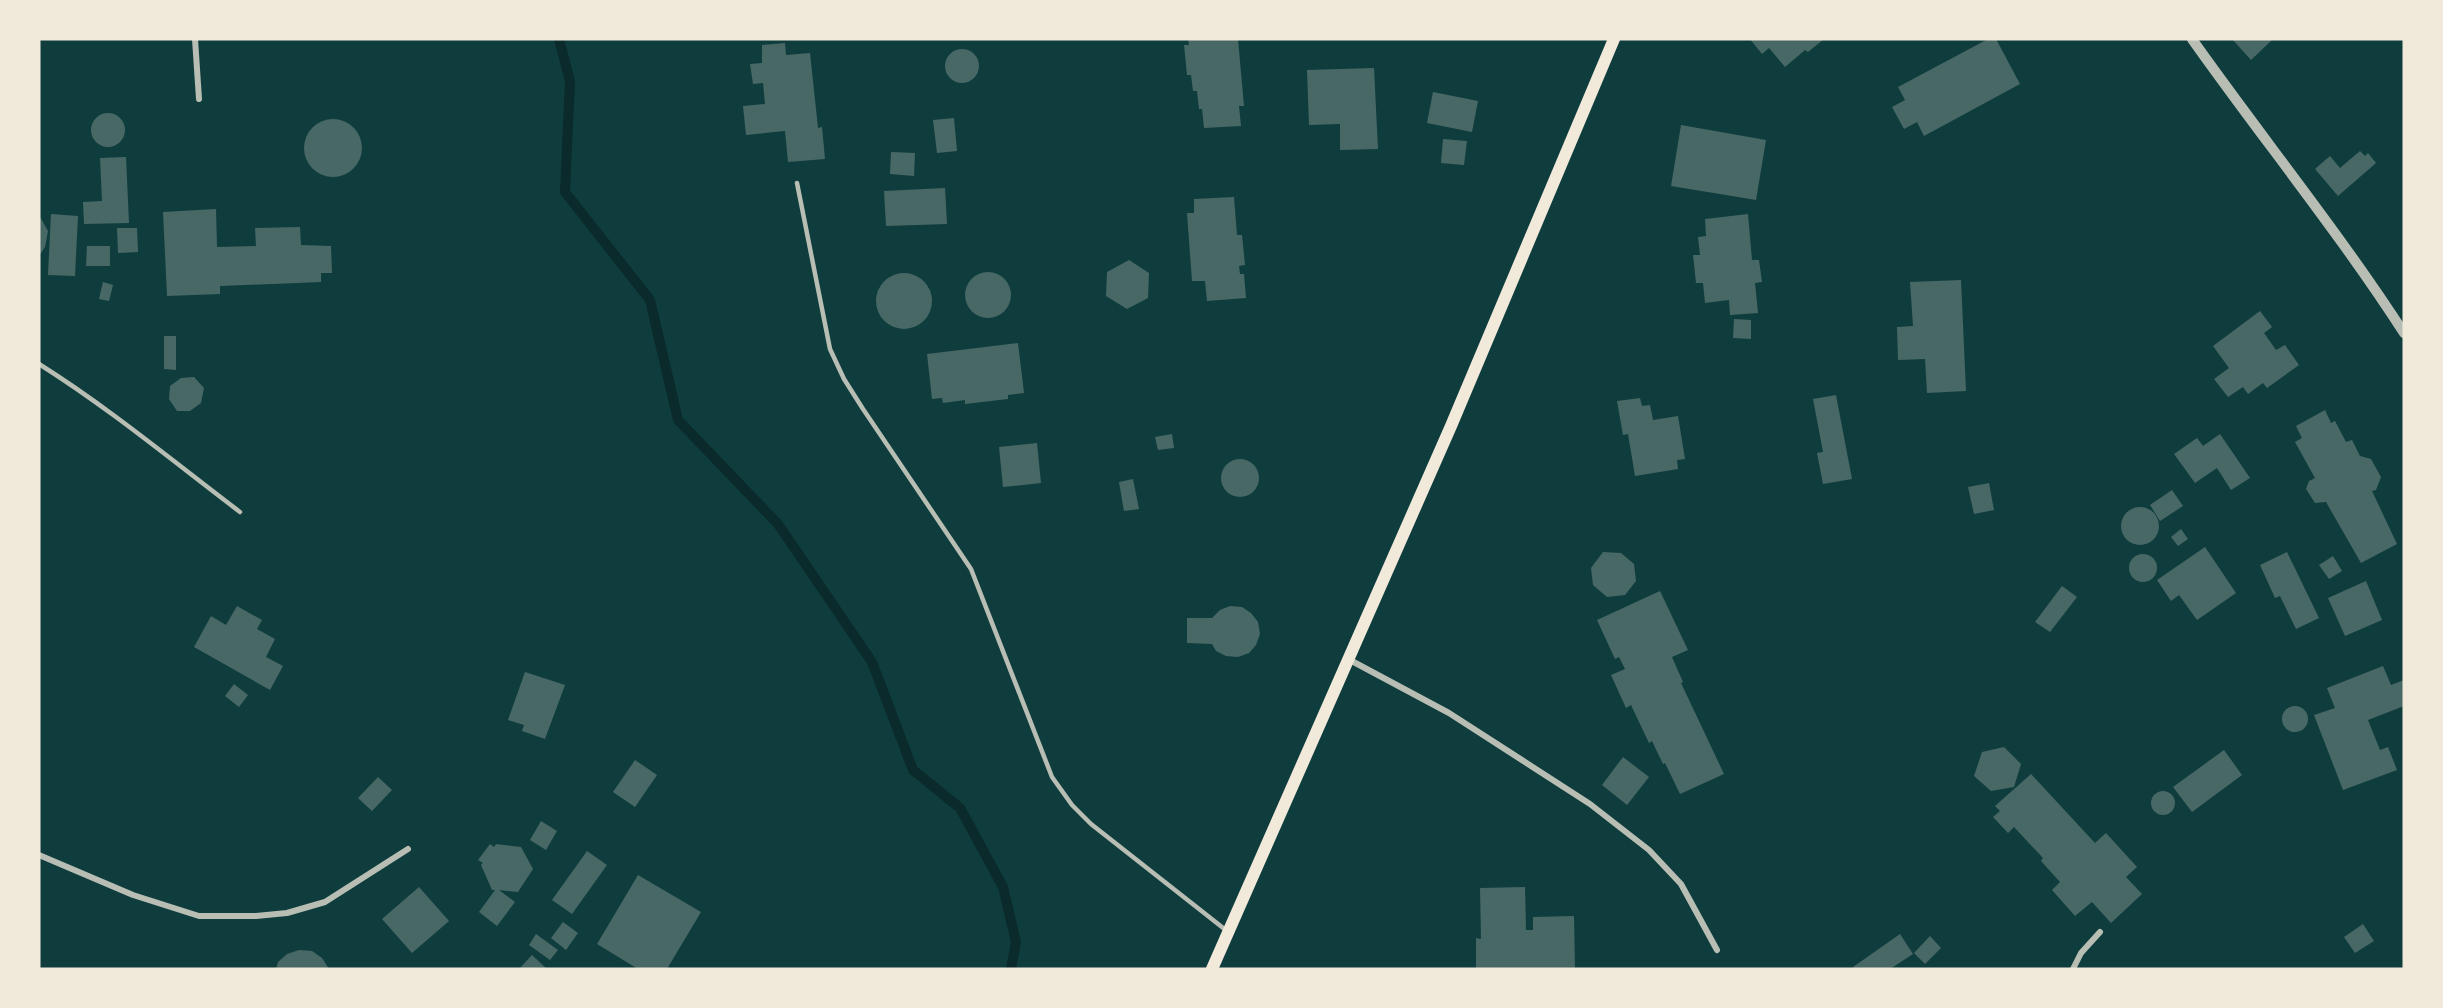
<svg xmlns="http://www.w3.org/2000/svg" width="2443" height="1008" font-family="Arial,sans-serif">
	<rect width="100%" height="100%" fill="#0f3d3e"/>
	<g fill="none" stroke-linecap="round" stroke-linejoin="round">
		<polyline stroke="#0a2a2b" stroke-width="10" points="559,39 570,81 565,192 650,300 678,420 778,524 872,662 913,770 960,808 1003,887 1016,942 1011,969"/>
	</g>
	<g fill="#486865">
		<polygon points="1188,39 1238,39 1244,106 1239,106 1241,126 1204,128 1202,109 1199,109 1197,91 1193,91 1191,75 1187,75 1184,45 1189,45"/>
		<polygon points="1750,39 1824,39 1808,52 1805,50 1785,67 1769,48 1762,54"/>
		<polygon points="1988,39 1996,39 2020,84 1924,136 1917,122 1904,129 1892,107 1905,100 1898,87"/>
		<polygon points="2232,39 2273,39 2251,60"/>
		<polygon points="785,43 786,55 810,53 818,128 822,127 825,159 788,162 785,131 746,135 743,106 765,104 763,83 753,84 750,64 762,63 762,45"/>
		<circle cx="962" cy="66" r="17"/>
		<polygon points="1374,68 1378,149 1340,150 1340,124 1309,125 1307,70"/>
		<polygon points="1433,92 1478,101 1472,132 1427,123"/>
		<circle cx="108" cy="130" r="17"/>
		<polygon points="954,118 957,151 937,153 933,120"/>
		<circle cx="333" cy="148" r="29"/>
		<polygon points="1681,125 1766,140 1756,200 1671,186"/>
		<polygon points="1443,139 1467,141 1464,165 1441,163"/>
		<polygon points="2360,151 2365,156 2368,153 2376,163 2338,196 2315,169 2330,156 2340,168"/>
		<polygon points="891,152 915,153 914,176 890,174"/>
		<polygon points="126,157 129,223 84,224 83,202 102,201 100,158"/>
		<polygon points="945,188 947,224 886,226 884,191"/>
		<polygon points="1234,197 1237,235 1242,235 1245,265 1239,266 1240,274 1244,274 1246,298 1207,301 1205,281 1192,281 1187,213 1194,213 1194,199"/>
		<polygon points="216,209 217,247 256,246 255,228 300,227 301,245 331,246 332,273 321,273 321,282 220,286 220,294 167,296 163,212"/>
		<polygon points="51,214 78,216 75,276 48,275"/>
		<polygon points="1748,214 1752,260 1759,260 1762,282 1755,283 1758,313 1730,315 1729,300 1705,303 1703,283 1696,283 1693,255 1700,255 1698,237 1706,236 1705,219"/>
		<polygon points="39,215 48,231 45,247 39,256"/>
		<polygon points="117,228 137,228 138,252 118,253"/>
		<polygon points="87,246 110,246 110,266 86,266"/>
		<polygon points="1129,260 1149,273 1148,298 1127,309 1106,296 1107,272"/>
		<circle cx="988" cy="295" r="23"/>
		<circle cx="904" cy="301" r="28"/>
		<polygon points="1961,280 1966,391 1927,393 1925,359 1898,360 1897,327 1913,326 1910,282"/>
		<polygon points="103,282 113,285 109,301 99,299"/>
		<polygon points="2260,311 2272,327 2264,333 2276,350 2285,345 2299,365 2267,388 2263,383 2248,394 2243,387 2228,397 2214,379 2229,368 2213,346"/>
		<polygon points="1734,319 1751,320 1751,339 1733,338"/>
		<polygon points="164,336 176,336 176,370 164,369"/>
		<polygon points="1018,343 1024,393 1008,395 1008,399 965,404 965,400 943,403 942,398 932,399 927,354"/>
		<polygon points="194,377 204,388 201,403 190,411 177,411 169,399 170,386 181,378"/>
		<polygon points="1836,395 1852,479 1823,484 1817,453 1823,452 1813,399"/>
		<polygon points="1640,398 1642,406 1650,405 1653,420 1678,416 1685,459 1677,460 1678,469 1635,476 1628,434 1623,435 1617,401"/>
		<polygon points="2325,410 2331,423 2335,421 2346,442 2352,440 2360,456 2371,459 2381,477 2376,490 2372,491 2397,544 2361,563 2326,502 2315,503 2306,489 2309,481 2315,478 2295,442 2302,438 2296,426"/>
		<polygon points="1172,434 1174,448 1158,450 1155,437"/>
		<polygon points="2220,434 2250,478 2231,490 2217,468 2195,483 2174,454 2197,438 2203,446"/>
		<polygon points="1037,443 1041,483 1003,487 999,447"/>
		<circle cx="1240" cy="478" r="19"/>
		<polygon points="1133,479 1139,509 1124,511 1119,482"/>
		<polygon points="1989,483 1994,510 1974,514 1968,487"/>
		<polygon points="2172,490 2183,506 2160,521 2150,505"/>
		<circle cx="2140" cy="526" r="19"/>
		<polygon points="2181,529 2188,539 2178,546 2171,537"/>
		<polygon points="2205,547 2236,593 2197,620 2179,595 2171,601 2157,580"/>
		<polygon points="1603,552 1621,553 1634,564 1636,581 1625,595 1607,597 1593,585 1591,568"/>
		<polygon points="2287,552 2319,618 2296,629 2280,596 2275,598 2260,565"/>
		<circle cx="2143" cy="568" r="14"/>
		<polygon points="2333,556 2342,571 2329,579 2319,565"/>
		<polygon points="2366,581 2382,620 2345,636 2328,598"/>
		<polygon points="2062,586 2077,597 2050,632 2035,622"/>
		<polygon points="1660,591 1688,650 1672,657 1683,682 1681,683 1724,774 1680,794 1665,763 1663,764 1652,741 1649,743 1631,705 1626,708 1611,675 1625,669 1619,657 1615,659 1597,620"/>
		<polygon points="237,606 262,620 257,629 275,639 266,657 283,666 270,690 194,647 211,616 226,625"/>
		<polygon points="1230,606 1242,607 1251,613 1258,622 1260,634 1256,645 1249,653 1238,657 1226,656 1216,651 1212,644 1187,643 1187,618 1212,618 1220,610"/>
		<polygon points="2383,666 2391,685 2404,680 2404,706 2368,720 2380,750 2388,747 2397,770 2343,790 2314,715 2335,708 2327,688"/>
		<polygon points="525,672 565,685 545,739 522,731 524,725 508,720"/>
		<polygon points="234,684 248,695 239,707 225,696"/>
		<circle cx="2295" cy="719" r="13"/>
		<polygon points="2004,747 2021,764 2014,787 1991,791 1974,776 1982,752"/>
		<polygon points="2224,750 2242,775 2192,812 2173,787"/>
		<polygon points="1623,757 1649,777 1627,805 1602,785"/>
		<polygon points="635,760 657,775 635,807 613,792"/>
		<polygon points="2031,774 2095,843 2106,833 2137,867 2126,877 2142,894 2111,923 2092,902 2075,916 2052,890 2060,882 2041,861 2043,858 2014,827 2008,833 1993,817 2000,811 1995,806"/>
		<polygon points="378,777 392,790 372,811 358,798"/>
		<circle cx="2163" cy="803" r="12"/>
		<polygon points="541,821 557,831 546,850 530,840"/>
		<polygon points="490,844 494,847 496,844 521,847 533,869 518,892 499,890 515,902 497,926 479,912 495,890 492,890 481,865 483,863 478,860"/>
		<polygon points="587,851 607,865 572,914 552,900"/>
		<polygon points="638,875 701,912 667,969 638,969 597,944"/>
		<polygon points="419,887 449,921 412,953 382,919"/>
		<polygon points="1525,887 1526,930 1533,930 1533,917 1574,916 1575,969 1476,969 1476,938 1481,939 1480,888"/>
		<polygon points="563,922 578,933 566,950 551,938"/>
		<polygon points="2363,924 2374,941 2355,953 2344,937"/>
		<polygon points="536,934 558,950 550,960 529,945"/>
		<polygon points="1900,934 1913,954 1890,969 1854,969 1853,967"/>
		<polygon points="1930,936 1941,948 1925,964 1914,953"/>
		<polygon points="299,950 312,951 322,958 329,969 276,969 278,962 287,954"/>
		<polygon points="532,955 547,969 519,969"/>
	</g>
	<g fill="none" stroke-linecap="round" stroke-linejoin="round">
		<g stroke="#b8beb3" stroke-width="4.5">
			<polyline points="797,183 830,349 844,379 863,409 971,569 1052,777 1072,805 1091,824 1227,931"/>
			<path d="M39,364c70,44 135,98 201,148"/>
		</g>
		<g stroke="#b8beb3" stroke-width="6">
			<polyline points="195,39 199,99"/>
			<polyline points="1348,659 1449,713 1590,804 1649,850 1681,884 1717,950"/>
			<polyline points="39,855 133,895 199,916 256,916 287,913 325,902 408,849"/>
			<polyline points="2073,969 2081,953 2100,932"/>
		</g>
		<path stroke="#b8beb3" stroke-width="10" d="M2192,39c70,99 146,192 212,294"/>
		<polyline stroke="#f1e9da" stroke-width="12" points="1212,969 1451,426 1614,39"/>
	</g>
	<rect width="2443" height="1008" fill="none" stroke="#f1e9da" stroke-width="81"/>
</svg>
